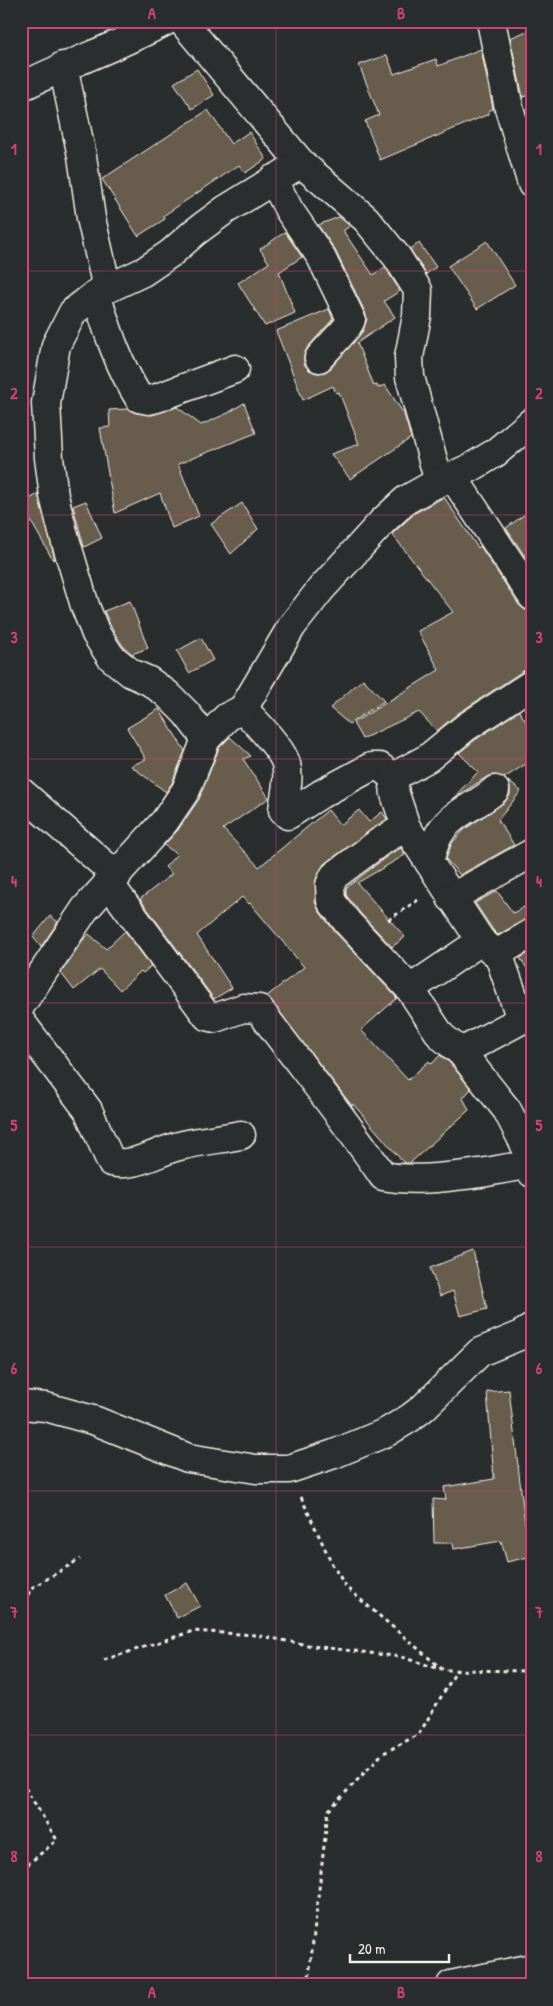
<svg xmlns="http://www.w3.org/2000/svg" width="553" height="2006" font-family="'Patrick Hand',sans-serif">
	<rect width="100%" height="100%" fill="#2a2d2e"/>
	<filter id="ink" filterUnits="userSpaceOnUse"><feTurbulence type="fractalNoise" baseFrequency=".02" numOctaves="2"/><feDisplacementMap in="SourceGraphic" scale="10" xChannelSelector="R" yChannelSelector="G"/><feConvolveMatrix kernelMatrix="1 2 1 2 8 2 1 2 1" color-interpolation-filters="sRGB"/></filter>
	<g filter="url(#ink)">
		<g fill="#675d4e" stroke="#f4f1e8">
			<polygon points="532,29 532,94 523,97 510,38"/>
			<polygon points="481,49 493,109 488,111 489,114 380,160 365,121 379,115 359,65 387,55 394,74 436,59 438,66"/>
			<polygon points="197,69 214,95 192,109 174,83"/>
			<polygon points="208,110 231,144 249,132 266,159 245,173 239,165 163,216 165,219 138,236 102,179"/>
			<polygon points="339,217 350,226 344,230 344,232 373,275 385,267 400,291 384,301 395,317 357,343 374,386 377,385 378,388 385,385 404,414 411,438 350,479 331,454 359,444 339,392 336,393 333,386 303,400 276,331 329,309 333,319 307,348 304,355 304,364 309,370 317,373 325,372 331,368 363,331 367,319 365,312 335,250 318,225"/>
			<polygon points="285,232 302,257 279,272 295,313 265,326 238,283 269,263 260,249"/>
			<polygon points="487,241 515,285 477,309 448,266"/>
			<polygon points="419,243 436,267 426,274 410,249"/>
			<polygon points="244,403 256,433 178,464 199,516 172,528 160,493 115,513 100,428 110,427 109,410 128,409 136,413 152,415 177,407 201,425 228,413"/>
			<polygon points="38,494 55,559 53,560 21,504"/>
			<polygon points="444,497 478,548 480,546 519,605 525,610 532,611 532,668 523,671 457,714 437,731 419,712 362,739 353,723 439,670 418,631 453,612 392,534 415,513"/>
			<polygon points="86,501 102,538 84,547 73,506"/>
			<polygon points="242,503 258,529 231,554 211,524"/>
			<polygon points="532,509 532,567 506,528"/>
			<polygon points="130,601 148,648 132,654 123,646 112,629 104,611"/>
			<polygon points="201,638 213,660 189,673 177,651"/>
			<polygon points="363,679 384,701 349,724 330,708"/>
			<polygon points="159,709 185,751 172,783 166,792 131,766 146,759 127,728"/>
			<polygon points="519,711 532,731 532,760 504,778 493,775 485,778 451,800 478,772 459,753 475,740"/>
			<polygon points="230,737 251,756 243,759 269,798 223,829 259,867 328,810 340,825 359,810 369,822 382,812 387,819 324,864 316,879 315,902 319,911 336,933 397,998 361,1030 408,1080 429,1061 432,1064 440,1055 450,1063 471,1089 463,1098 469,1110 410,1163 404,1163 353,1104 352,1106 267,996 304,967 250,903 249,904 242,897 197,935 232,988 214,999 140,899 172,874 165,867 177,854 164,845 178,830 199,799 219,748"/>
			<polygon points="508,781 521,791 498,820 514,845 460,875 446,859 452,843 465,829 505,802 510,795 510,788"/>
			<polygon points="401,848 405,855 357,883 405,937 392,947 360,913 346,895 346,888 390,854"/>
			<polygon points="497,891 513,913 532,903 532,917 524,920 498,935 493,930 475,903"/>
			<polygon points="50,916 58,922 41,947 33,937"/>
			<polygon points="125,931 151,966 143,973 141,971 120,990 100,969 74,990 61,973 82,941 89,934 106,949"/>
			<polygon points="532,951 532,976 520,958"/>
			<polygon points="473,1251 487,1309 460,1316 453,1291 440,1296 430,1268"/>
			<polygon points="509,1390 525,1524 532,1521 532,1556 507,1562 501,1541 454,1549 453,1543 434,1543 433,1499 446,1500 444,1487 494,1479 487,1392"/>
			<polygon points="187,1583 200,1606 177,1618 165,1595"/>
		</g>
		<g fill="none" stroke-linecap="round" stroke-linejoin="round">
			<defs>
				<g id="minor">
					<polyline points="182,21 301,163 366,219 397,257 418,290 417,316 409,357 410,377 439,482"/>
					<polyline points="491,21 509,108 532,184"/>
					<polyline points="63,66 82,156 91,218 107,288"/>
					<path d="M21,87c48,-24 98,-41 145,-66"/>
					<path d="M273,179l16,31 32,47 30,62c-1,8 -25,30 -32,39"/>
					<path d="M96,294c12,38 22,70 43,104l10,2 8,-2 78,-29"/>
					<polyline points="453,477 532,596"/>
					<path d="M243,709c11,11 40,41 43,55 4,15 -1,31 -3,46l5,5 33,-21 50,-27h9l13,10 2,17 11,33 75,114 12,10 5,2 23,66"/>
					<polyline points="206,739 186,713 167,694 149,681 131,673 111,657 96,634 85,606 63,532 54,496 49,458 46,403 56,345 73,312 96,294 143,272 171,253 195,232 225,210 301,163"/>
					<polyline points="393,777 428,758 466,727 532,684"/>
					<polyline points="21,792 117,876"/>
					<polyline points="406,827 381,841 334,876 330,885 331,901 348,923 410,989 441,1036 461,1052"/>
					<path d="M429,862c4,-15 8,-30 21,-41 12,-12 31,-18 45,-31"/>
					<path d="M108,882l99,134 8,2 28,-10 16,1c41,56 85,109 124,167 31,6 65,1 97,-3 16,-2 32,-7 49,-7"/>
					<polyline points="451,898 532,853"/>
					<polyline points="498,953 532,933"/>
					<polyline points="410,989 481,941"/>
					<polyline points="21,1005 85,909 165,821 186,790 206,739 227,717 243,709 292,626 321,589 383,521 406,500 429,487 472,467 495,453 532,422"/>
					<polyline points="532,1014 461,1052 507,1110 525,1145 532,1173"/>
					<path d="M21,1022l67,88 23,52c23,6 45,-10 68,-16 20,-5 41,-7 62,-11"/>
					<polyline points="21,1405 46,1407 96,1421 188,1458 256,1469 289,1469 334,1454 387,1432 410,1418 423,1408 480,1352 519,1336 532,1328"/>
					<polyline points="451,1985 532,1968"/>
				</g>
			</defs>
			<use href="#minor" stroke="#f4f1e8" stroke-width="31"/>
			<g stroke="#f4f1e8" stroke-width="3" stroke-dasharray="4 4" stroke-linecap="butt">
				<polyline points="388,920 418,900"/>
				<polyline points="301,1497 333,1566 347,1588 443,1670 532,1671"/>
				<polyline points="21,1618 30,1589 80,1559"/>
				<polyline points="104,1660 193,1631 256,1635 313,1646 401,1657 440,1669"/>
				<polyline points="532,1704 532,1713"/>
				<polyline points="21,1781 57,1840 21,1870"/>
				<polyline points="308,1985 328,1811 382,1754 419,1734 457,1670"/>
			</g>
			<use href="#minor" stroke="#2a2d2e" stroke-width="28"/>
		</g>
	</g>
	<path fill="none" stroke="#cc4377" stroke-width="1" stroke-opacity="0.55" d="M276,21v1964M21,271h511M21,515h511M21,759h511M21,1003h511M21,1247h511M21,1491h511M21,1735h511"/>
	<rect width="553" height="2006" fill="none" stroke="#2a2d2e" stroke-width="55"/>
	<path d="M350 1954v8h99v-8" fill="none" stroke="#f4f1e8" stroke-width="2.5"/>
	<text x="358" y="1954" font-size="15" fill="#f4f1e8" stroke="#2a2d2e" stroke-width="4" paint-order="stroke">20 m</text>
	<rect x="28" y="28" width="498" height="1950" fill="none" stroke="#cc4377" stroke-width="2"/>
	<g font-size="16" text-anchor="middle" font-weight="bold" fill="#cc4377">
		<text x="152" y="19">A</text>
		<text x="401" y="19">B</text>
		<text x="14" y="155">1</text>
		<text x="539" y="155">1</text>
		<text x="14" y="399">2</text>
		<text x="539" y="399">2</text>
		<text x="14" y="643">3</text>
		<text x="539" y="643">3</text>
		<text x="14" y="887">4</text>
		<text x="539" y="887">4</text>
		<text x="14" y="1131">5</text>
		<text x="539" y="1131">5</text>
		<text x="14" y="1374">6</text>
		<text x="539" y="1374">6</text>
		<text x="14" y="1618">7</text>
		<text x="539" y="1618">7</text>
		<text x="14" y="1862">8</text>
		<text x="539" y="1862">8</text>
		<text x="152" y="1998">A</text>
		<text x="401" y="1998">B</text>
	</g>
</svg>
